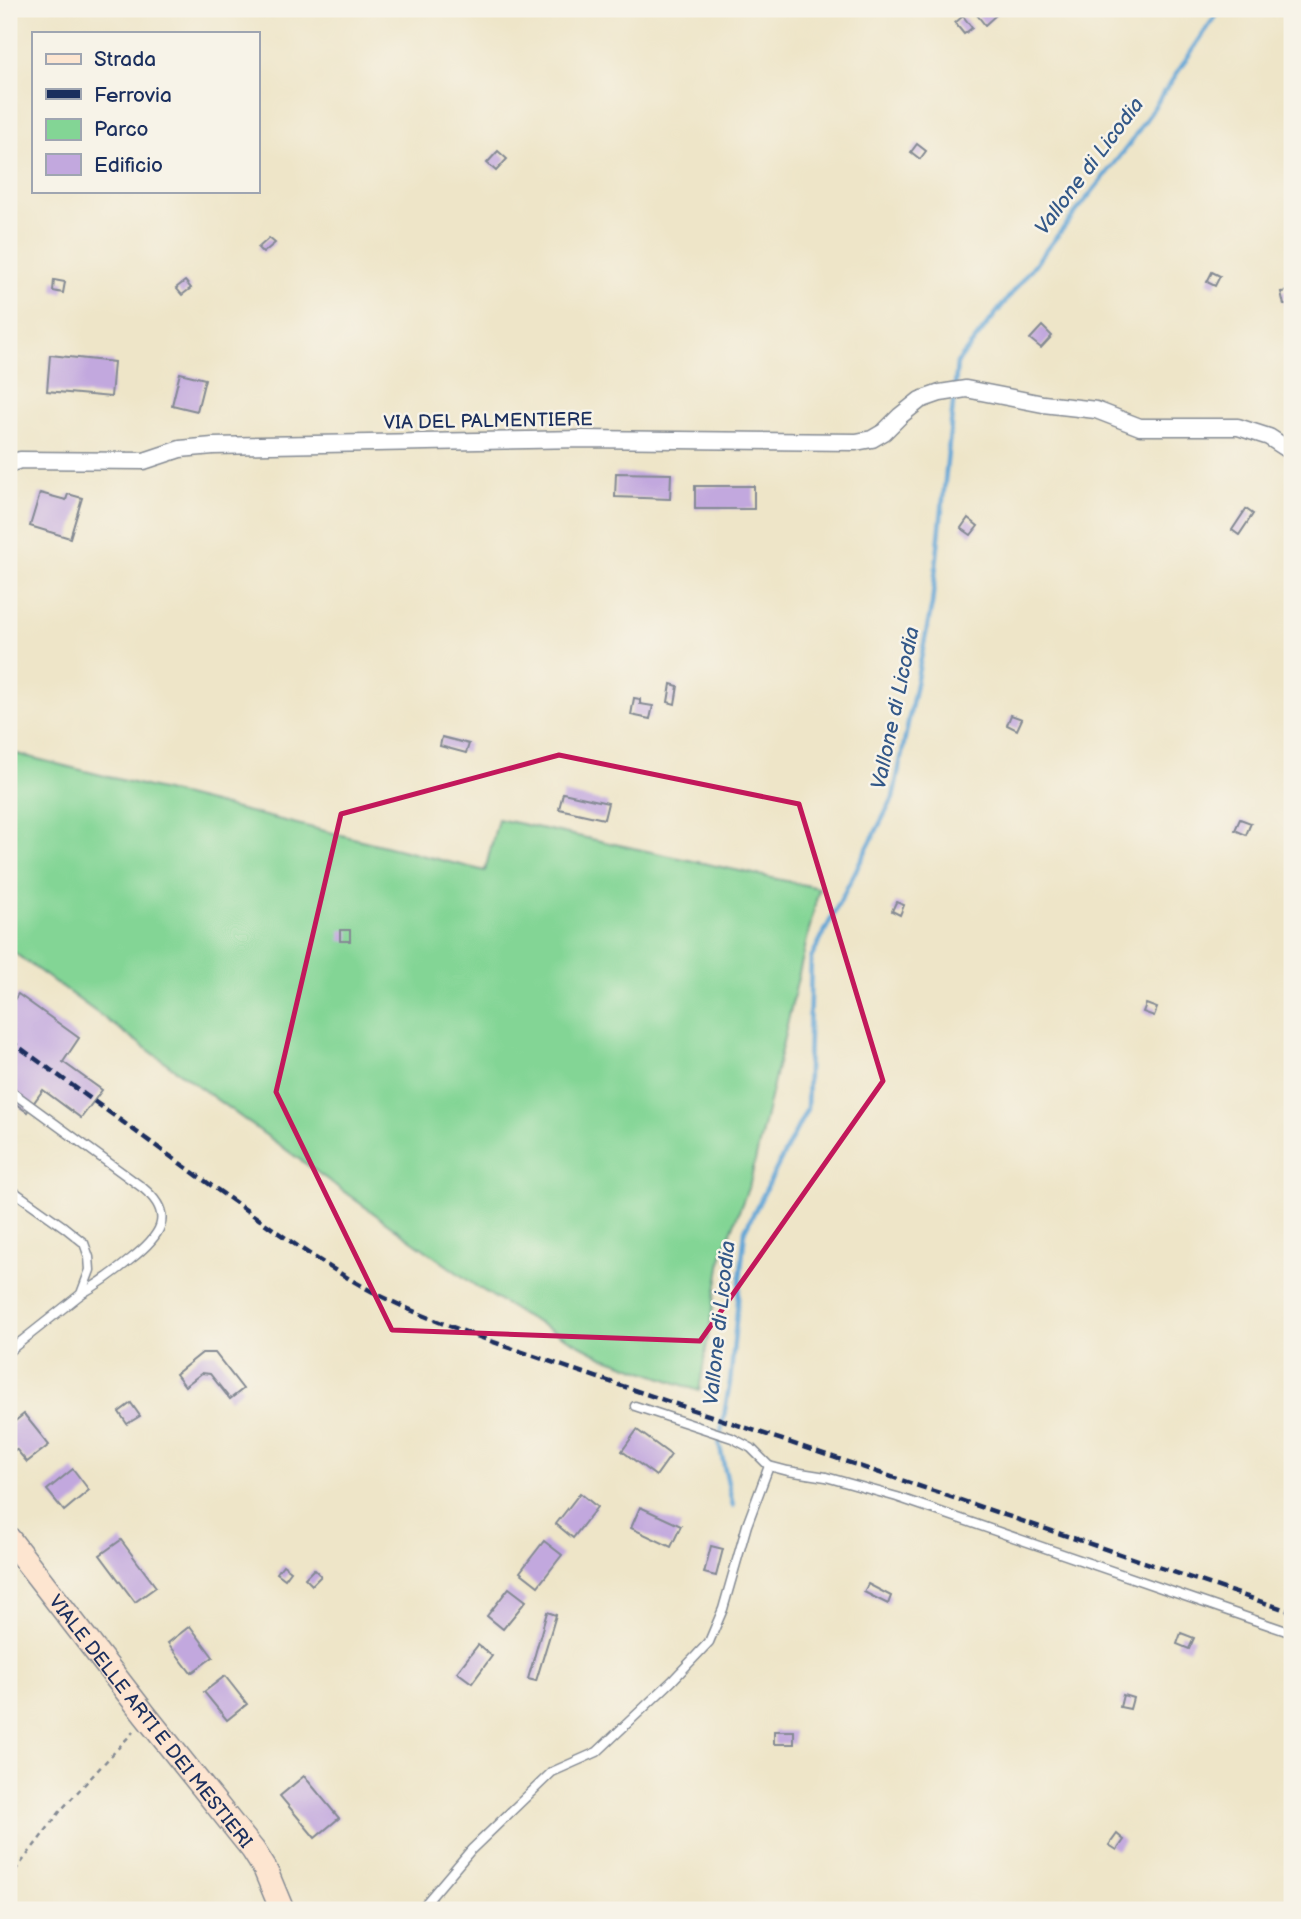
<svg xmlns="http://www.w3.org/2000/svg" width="1301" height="1919" font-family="'Balsamiq Sans',sans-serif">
	<rect width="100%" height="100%" fill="#f7f3e8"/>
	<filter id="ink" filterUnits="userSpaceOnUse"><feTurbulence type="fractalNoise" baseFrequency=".0143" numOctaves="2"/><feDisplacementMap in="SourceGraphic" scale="14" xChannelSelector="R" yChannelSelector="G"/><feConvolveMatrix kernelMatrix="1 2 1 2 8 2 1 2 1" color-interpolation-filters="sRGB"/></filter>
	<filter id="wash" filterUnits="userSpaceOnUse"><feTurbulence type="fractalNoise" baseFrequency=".00686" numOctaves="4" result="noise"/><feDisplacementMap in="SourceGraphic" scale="28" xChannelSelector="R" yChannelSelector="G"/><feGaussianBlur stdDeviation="1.57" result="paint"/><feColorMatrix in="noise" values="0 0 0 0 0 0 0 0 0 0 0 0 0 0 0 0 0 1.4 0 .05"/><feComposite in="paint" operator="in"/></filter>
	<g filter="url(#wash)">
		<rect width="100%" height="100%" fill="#eee5c8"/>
		<polygon fill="#83d595" stroke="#4f827a" stroke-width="2" points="9,752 485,871 498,819 819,888 750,1183 722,1255 699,1391 603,1357 519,1313 476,1286 397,1230 9,949"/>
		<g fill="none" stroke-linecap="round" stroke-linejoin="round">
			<g stroke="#60a5d6" stroke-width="4.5">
				<polyline points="955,386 957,363 1128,146 1220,9"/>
				<polyline points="733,1506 719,1443 730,1382 745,1230 807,1109 811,958 893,798 932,604 954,395"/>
			</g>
		</g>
		<g id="blocks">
			<g fill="#c2a8de">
				<polygon points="977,9 991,9 996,15 985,25 974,11"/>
				<polygon points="963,16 972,28 964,34 955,23"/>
				<polygon points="917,144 926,151 920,159 911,152"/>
				<polygon points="498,151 507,159 496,171 487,163"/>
				<polygon points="269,238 275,243 263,253 258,248"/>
				<polygon points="1212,272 1220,276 1215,286 1207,282"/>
				<polygon points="54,280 65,282 63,293 53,291"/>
				<polygon points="185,281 191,288 182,295 176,288"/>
				<polygon points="1291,291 1292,320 1291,320 1288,305 1284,305 1281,292"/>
				<polygon points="1042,326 1052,336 1041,348 1030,339"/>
				<polygon points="50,355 114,362 111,397 47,391"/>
				<polygon points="180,373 205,379 197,411 172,405"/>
				<polygon points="616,473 671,474 670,499 615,497"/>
				<rect x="695" y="486" width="59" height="23"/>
				<polygon points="40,493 66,500 68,494 82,498 70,538 30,526"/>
				<polygon points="1246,509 1253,514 1239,535 1232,530"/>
				<polygon points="968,518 978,526 971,535 961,528"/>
				<polygon points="671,684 678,686 675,704 668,702"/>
				<polygon points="634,698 640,699 640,704 653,706 650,719 631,715"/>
				<polygon points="1011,715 1022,719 1017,730 1007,725"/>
				<polygon points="442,737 469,744 466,753 440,746"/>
				<polygon points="563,793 608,803 604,819 559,809"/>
				<polygon points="1240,819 1251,823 1246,835 1235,830"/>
				<polygon points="896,902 904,905 900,915 892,911"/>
				<rect x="340" y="930" width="10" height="11"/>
				<polygon points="18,994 79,1038 63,1062 102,1090 81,1118 43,1090 27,1112 9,1099 9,1007"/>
				<polygon points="1146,1004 1157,1008 1154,1016 1143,1012"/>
				<polygon points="202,1353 215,1353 243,1389 230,1399 210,1374 202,1373 185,1386 176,1374"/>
				<polygon points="131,1403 140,1416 127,1424 119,1412"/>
				<polygon points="24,1414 49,1445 27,1462 16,1449 9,1455 9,1426"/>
				<polygon points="637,1430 671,1455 656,1476 622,1451"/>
				<polygon points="73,1469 89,1490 64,1511 47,1490"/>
				<polygon points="580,1493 597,1507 573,1538 556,1524"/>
				<polygon points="640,1507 681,1526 671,1547 631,1528"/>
				<polygon points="121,1540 156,1587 135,1602 100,1555"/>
				<polygon points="544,1541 562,1555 538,1586 520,1572"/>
				<polygon points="711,1546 723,1549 716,1576 704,1573"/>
				<polygon points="283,1565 291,1571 285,1579 277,1573"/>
				<polygon points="314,1569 321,1576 312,1585 305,1578"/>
				<polygon points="868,1584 891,1596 888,1604 864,1592"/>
				<polygon points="509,1588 526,1601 503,1629 487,1616"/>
				<polygon points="547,1612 556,1615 536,1681 528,1679"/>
				<polygon points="190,1626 213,1657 191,1673 168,1643"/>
				<polygon points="1181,1633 1194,1638 1189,1649 1177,1644"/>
				<polygon points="478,1645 492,1656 472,1683 457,1672"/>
				<polygon points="225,1676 247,1704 227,1720 204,1692"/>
				<polygon points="1123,1695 1133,1698 1130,1709 1120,1707"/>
				<rect x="774" y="1731" width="20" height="13"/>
				<polygon points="304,1776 339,1818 315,1838 280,1796"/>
				<polygon points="1117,1834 1124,1840 1117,1850 1109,1845"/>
			</g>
		</g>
	</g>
	<g filter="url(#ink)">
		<use href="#blocks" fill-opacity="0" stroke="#848a93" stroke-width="2"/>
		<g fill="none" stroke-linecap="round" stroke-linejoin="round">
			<defs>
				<g id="lane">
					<path d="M9,1090l134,98c34,28 16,49 -12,71 -16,13 -32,25 -50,35"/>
					<polyline points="9,1188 64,1227 84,1243 89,1257 90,1270 81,1294 9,1351"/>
					<polyline points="769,1466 788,1471 826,1477 897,1497 1292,1633"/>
					<polyline points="420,1910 471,1850 552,1772 597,1752 672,1681 709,1642 723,1609 747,1525 769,1466 751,1448 732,1438 635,1406"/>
				</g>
				<polyline id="street" points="9,464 20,460 144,461 180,449 213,446 582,439 856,442 872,439 884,432 900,416 920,400 940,393 966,389 1043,404 1096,410 1140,427 1238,427 1269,437 1292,452"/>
				<g id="secondary">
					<path id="s1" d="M9,1539l136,176 108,135 12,19 17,41"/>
				</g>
			</defs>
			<use href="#lane" stroke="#848a93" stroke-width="11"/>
			<use href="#street" stroke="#848a93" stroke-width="19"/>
			<use href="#secondary" stroke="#848a93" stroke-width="26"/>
			<polyline stroke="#848a93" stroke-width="2.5" stroke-dasharray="5 5" stroke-linecap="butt" points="9,1879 62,1809 133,1732"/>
			<use href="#lane" stroke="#fff" stroke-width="8"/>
			<use href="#street" stroke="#fff" stroke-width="16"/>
			<use href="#secondary" stroke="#fde5d0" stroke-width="23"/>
			<path stroke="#1b2f5e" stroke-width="4.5" stroke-dasharray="10 5" stroke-linecap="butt" d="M9,1040c73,52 146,106 220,158 47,33 94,68 146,95 60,31 125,51 188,73l729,246"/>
		</g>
	</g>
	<path fill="none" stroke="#c2185b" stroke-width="5" stroke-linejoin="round" d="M559,755l240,49 84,277 -183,260 -308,-11 -116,-238 65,-278z"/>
	<g text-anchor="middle" stroke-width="5" stroke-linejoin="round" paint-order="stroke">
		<g font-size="19" fill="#1b2f5e" stroke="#f7f3e8">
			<text transform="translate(488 420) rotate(-1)" y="7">VIA DEL PALMENTIERE</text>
			<text dy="7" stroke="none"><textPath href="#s1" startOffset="231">VIALE DELLE ARTI E DEI MESTIERI</textPath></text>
		</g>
		<g font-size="21" font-style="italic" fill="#335888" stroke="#f7f3e8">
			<text transform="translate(1089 166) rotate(-53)" y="7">Vallone di Licodia</text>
			<text transform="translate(895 708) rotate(-78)" y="7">Vallone di Licodia</text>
			<text transform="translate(719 1323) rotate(-84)" y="7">Vallone di Licodia</text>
		</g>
	</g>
	<rect width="1301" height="1919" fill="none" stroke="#f7f3e8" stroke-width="35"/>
	<rect x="32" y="32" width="228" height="161" fill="#f7f3e8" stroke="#9fa5b1" stroke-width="2"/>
	<rect x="46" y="54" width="35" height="10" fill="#fde5d0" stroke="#9fa5b1" stroke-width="2"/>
	<text x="94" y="66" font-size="21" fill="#1b2f5e">Strada</text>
	<rect x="46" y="89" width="35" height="10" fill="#1b2f5e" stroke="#9fa5b1" stroke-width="2"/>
	<text x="94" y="102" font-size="21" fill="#1b2f5e">Ferrovia</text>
	<rect x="46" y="119" width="35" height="21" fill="#83d595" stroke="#9fa5b1" stroke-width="2"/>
	<text x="94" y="136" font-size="21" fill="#1b2f5e">Parco</text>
	<rect x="46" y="154" width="35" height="21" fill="#c2a8de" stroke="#9fa5b1" stroke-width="2"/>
	<text x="94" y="172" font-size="21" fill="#1b2f5e">Edificio</text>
</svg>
